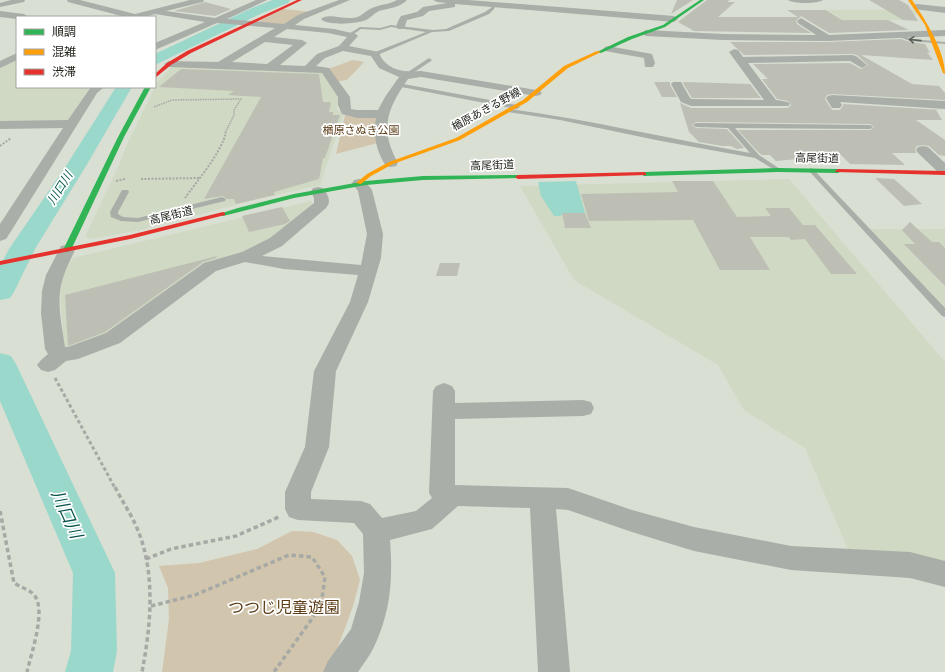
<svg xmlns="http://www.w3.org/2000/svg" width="945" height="672" font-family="'Open Sans','Noto Sans JP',sans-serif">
	<rect width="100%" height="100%" fill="#d9dfd2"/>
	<g fill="#d0d9c3">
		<polygon points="828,10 915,10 917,15 913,15 915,20 843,20"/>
		<polygon points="17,58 17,87 98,87 72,124 0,125 0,67"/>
		<polygon points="175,64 325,70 333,82 339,100 336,110 344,113 320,185 250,201 141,230 91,239 85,237 119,165 128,142 158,81"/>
		<polygon points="789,179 945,362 945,574 853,561 805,448 744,410 718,365 574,280 520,186"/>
		<polygon points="311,201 314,206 278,238 211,266 108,337 64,350 60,292 63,274 73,258"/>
		<polygon points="868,229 945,229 945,314"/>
	</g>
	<g fill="#d2c5ad">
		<polygon points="283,9 312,12 285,26 256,23"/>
		<polygon points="353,60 364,62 347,80 333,82 325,70"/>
		<polygon points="346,111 382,114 381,142 336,154"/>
		<polygon points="292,531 313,532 337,540 352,556 360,580 353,606 337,650 327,672 162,672 169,619 168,588 159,566 199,563 257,549"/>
	</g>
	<polygon fill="#9bd8cc" points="576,181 585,213 562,213 561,216 554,216 541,196 538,182"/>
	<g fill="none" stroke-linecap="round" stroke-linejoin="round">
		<g fill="#9bd8cc" fill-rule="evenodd">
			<polygon points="273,0 290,0 288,3 260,14 155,65 155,54 252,8"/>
			<polygon points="116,87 132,87 86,166 35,249 14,292 10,298 0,300 0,266 9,249 66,166"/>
			<polygon points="0,353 11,356 16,364 115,573 117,651 113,672 65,672 71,651 73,573 0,401"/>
		</g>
	</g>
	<g fill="#bdbfb5">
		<polygon points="677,0 693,0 671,14"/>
		<polygon points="707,0 730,0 727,2 735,2 718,17 798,17 787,10 826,10 842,20 888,20 909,30 829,33 801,16 796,21 797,24 811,33 694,31 678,22"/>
		<polygon points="869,0 899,0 908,5 918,21 903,20"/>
		<polygon points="205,2 231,9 215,16 174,11"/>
		<polygon points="901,39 910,42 925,44 930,53 927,52 933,60 861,55 912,84 939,86 945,93 945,100 832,94 827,95 825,99 832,110 840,110 843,106 843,104 942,110 936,110 942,120 916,120 945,140 945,156 939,155 929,146 923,145 917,146 915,149 916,153 892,153 905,165 850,164 841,155 776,161 770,155 762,155 758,152 738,130 870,130 874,127 870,124 696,122 692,125 696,128 727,129 744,148 737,149 731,146 722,146 699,142 689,132 680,103 691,108 788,108 791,105 788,101 777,99 762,79 768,79 753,64 850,63 861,69 868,65 857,55 852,54 744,55 730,42 827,42"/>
		<polygon points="181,69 319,74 323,102 331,102 329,112 333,112 333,115 340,115 325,158 323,158 319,179 274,192 275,195 236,204 234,199 227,199 223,196 204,199 261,97 228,95 234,91 159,87"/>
		<polygon points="654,82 670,82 670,85 677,97 662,97"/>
		<polygon points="684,82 750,84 761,98 692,98 683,83"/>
		<polygon points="875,178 894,179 922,204 904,206"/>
		<polygon points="672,181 713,181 737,217 771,216 765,208 789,208 803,225 815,225 857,274 831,274 805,239 791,240 789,237 750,237 770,270 720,270 693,220 589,221 581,194 678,192"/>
		<polygon points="282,207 290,221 285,224 249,232 242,216"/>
		<polygon points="562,213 585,213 591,228 565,228"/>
		<polygon points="910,222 932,242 939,242 945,248 945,286 904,244 915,244 902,230"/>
		<polygon points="217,256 216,258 203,262 105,332 68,346 65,295"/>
		<polygon points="440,263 460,263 457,276 436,276"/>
	</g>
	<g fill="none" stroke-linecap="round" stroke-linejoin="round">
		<polyline stroke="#a6a9a5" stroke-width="1.5" stroke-dasharray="1.5 1" stroke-linecap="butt" points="154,107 172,100 241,99 234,110 234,115 225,133"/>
		<g stroke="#a6a9a5" stroke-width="2" stroke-dasharray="2 1.5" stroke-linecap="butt">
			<polyline points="0,146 11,138"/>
			<polyline points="141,179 199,178"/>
			<polyline points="116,181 125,179"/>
			<path d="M185,198c12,-17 37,-46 41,-66"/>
		</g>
		<polyline stroke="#a6a9a5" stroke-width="3" stroke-dasharray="3.5 2.5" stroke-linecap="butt" points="55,378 115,488"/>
		<g stroke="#a6a9a5" stroke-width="3.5" stroke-dasharray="4.5 3" stroke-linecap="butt">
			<path d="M115,487c7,14 16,27 22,41 19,45 14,97 5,144"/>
			<path d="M0,511l14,72c6,4 17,7 21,13 11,16 -4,58 -8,76"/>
			<polyline points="146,559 171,549 236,536 281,516"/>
			<polyline points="151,606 195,595 289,555 312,557 325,577 321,606 274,672"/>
		</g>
		<g fill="#a9aea9" fill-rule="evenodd">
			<polygon points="493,3 496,4 494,9 489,14 449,31 432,32 375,56 373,55 373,53 426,32 391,27 380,30 361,29 351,36 347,35 360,27 380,28 391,25 433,30 446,29 485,12 491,8"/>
			<polygon points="896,33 911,39 945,42 945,44 910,41 894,35"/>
			<polygon points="429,58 432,60 431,61 407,77 402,76"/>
			<polygon points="398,83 517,105 520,107 517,109 396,86 396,84"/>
			<path d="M510,109c81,11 160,30 240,44l-22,-25 -32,-1 -3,-2 3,-2 174,2 3,2 -3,2 -135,-1 24,27 21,14v2l-2,1 -23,-14 -94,-17 -101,-21 -52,-8 -1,-1z"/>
			<polygon points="811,168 813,169 945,308 945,317 942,316 809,171 809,169"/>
			<polygon points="122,190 128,190 129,192 118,212 118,214 123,217 138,218 222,197 226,199 225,201 138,222 121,221 111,217 110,212"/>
		</g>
		<g fill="#a9aea9" fill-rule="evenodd">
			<polygon points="11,0 25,0 24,2 0,7 0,3"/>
			<path d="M67,0h13l55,14 55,-14h14l-1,2 -37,9 49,7 41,-18h11l-40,19 57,5 14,-9 41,-15h11l-46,19 -9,6 39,4 22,5 2,2 -9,10 30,6c1,3 2,6 4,8 10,12 25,12 38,11l115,19 4,1 2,2 -2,2 -4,1 -115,-19 -13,2c-21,30 -29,50 -10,84l-2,3 -5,1 -5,-1c-10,-15 -13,-31 -10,-48h-19l-15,-4 -4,-9v-8l-16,-24 -153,-6 -5,-3 5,-3 49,1 57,-34 -58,-5 -62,27v-7l50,-21 -50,-8 -11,3h-19l-57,-15zM287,29l41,4 19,4 -8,9 -22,8 -12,12 -25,-1 27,-22 -5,-3 -28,-3zM265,42l28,3 -26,19 -35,-2zM343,51l28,5 8,12 20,9 -14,20 -7,13h-21l-6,-1 -1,-12 -21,-29 -13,-2 9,-8z"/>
			<path d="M397,0h10c-8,8 -18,8 -28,11 -5,2 -8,7 -13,9 -9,4 -39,6 -45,-1 6,-6 21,0 30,-1 9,0 12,-5 19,-9 9,-5 19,-4 27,-9z"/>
			<polygon points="433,0 468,0 674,16 678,19 674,22 455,4 455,7 429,11 423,16 407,20 404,29 398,29 396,27 398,21 401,16 417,12 423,7 447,3 437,2"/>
			<path d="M788,0h35c-5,4 -30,4 -35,0z"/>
			<polygon points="917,4 945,7 945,13 914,9 913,7 914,5"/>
			<polygon points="0,11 24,14 28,17 17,17 17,19 0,17"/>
			<polygon points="801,18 829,35 945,30 945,36 827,41 723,40 646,36 641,33 646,30 723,34 816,35 798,23 797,21"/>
			<polygon points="608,46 652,54 655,63 653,67 645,67 644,58 605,51 603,49 605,47"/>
			<polygon points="734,49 738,50 743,57 852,55 856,56 867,65 862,68 850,61 748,63 776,100 788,102 790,104 788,106 691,106 681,102 671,84 673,82 681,82 690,98 692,99 764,100 729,52"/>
			<polygon points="17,53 17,60 0,68 0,61"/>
			<polygon points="91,87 104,87 97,93 8,236 6,239 0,241 0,224 63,128 0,129 0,121 68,120"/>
			<polygon points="832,95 945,101 945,109 840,102 842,105 840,108 832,108 826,98 828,96"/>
			<polygon points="923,146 928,147 945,163 945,175 940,174 918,153 916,150 918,147"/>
			<path d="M359,179l5,1 8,10 11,44 -2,24 -13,44 -32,69 -7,76 -18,45v7l50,2 9,3 12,14 34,-7 16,-13 -3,-5 4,-102 3,-5 8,-3 8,3 3,5v12l128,-3 8,2 3,6 -3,6 -8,2 -128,3v66l113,3 64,22 62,17 97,19 119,6 35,9v26l-35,-9 -119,-8 -97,-19 -62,-19 -64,-22 -12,-1 14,163h-32l-8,-164 -72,-2 -26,23 -42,11c3,39 1,72 -17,109 -4,8 -10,15 -15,23h-35l5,-11 23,-32 8,-27 5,-29 -1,-39 -9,-11 -56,-3 -9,-3 -4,-8v-17l20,-45 9,-76 36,-69 8,-27 -74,-6 -39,-7 -29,9 -96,72 -42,16 -12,2 -11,9 -7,2 -7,-2 -4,-5 4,-5 7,-6 -3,-5 -4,-36 1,-22 4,-16 13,-25 2,-4 6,-1 6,1 2,4c-5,11 -11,22 -14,35 -4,20 1,42 4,62h3l38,-14 98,-70 38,-11 28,-14 44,-35v-5l-3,-7 2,-3 5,-1 5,1c5,7 9,13 3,20l-44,38 -20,10 99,9 6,-31 -9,-43 -6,-8 2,-3z"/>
		</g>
		<g fill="#30b455" fill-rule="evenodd">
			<polygon points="700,0 704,0 665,27 632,39 601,53 597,52 628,37 663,25"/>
			<polygon points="145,87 151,87 124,137 71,250 67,252 64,252 63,250 118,137"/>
			<polygon points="778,168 838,169 841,171 838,173 778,172 644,176 641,174 644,172"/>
			<polygon points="518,175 520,176 520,178 423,180 366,185 294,198 223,216 219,214 238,208 294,194 366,181 423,176"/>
		</g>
		<g fill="#ff9f0a" fill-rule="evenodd">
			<path d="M908,0h4c13,19 33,51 33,74l-2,-1 -18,-48z"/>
			<polygon points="597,51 601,52 568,68 527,102 460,140 393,164 371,176 361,184 356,183 367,174 389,162 456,138 523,100 564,66"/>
		</g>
		<g fill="#e5322d" fill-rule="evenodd">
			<polygon points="297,0 302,0 191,53 171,65 155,78 155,74 167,63 187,51"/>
			<polygon points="838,169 945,171 945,175 836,172 835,171"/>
			<polygon points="644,172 646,173 646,175 518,179 515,177 518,175"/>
			<polygon points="223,212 225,213 225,215 130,239 0,265 0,261 130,235"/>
		</g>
	</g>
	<defs><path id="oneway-shaft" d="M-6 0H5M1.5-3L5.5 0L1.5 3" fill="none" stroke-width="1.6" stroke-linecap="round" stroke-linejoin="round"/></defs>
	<use stroke="#5b6059" href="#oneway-shaft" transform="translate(915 40) rotate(-174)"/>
	<g text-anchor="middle" stroke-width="3.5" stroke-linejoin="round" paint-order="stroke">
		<g font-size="11" fill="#1c2017" stroke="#fff">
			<text transform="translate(486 109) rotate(-29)" y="4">楢原あきる野線</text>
			<text transform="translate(817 158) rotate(1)" y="4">高尾街道</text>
			<text transform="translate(492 165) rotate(-2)" y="4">高尾街道</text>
			<text transform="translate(171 215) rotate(-14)" y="4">高尾街道</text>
		</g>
		<g font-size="11" fill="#5b3c16" stroke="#fff">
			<text x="361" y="134">楢原さぬき公園</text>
		</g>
		<g font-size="12" font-style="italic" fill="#0a554d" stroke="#fff">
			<text transform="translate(60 188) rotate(-58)" y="4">川口川</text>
		</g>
		<g font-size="16" fill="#5b3c16" stroke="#fff">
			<text x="284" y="613">つつじ児童遊園</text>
		</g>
		<g font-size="17" font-style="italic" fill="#0a554d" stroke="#fff">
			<text transform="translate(67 514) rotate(66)" y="6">川口川</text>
		</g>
	</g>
	<rect x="16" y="16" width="140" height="72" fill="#ffffff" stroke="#a4a6a2"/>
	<rect x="24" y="29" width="20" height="6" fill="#30b455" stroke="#a4a6a2"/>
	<text x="52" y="36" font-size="12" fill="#1c2017">順調</text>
	<rect x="24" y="49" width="20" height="6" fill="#ff9f0a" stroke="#a4a6a2"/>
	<text x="52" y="56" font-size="12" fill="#1c2017">混雑</text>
	<rect x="24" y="69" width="20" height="6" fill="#e5322d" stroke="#a4a6a2"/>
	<text x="52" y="76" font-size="12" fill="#1c2017">渋滞</text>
</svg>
